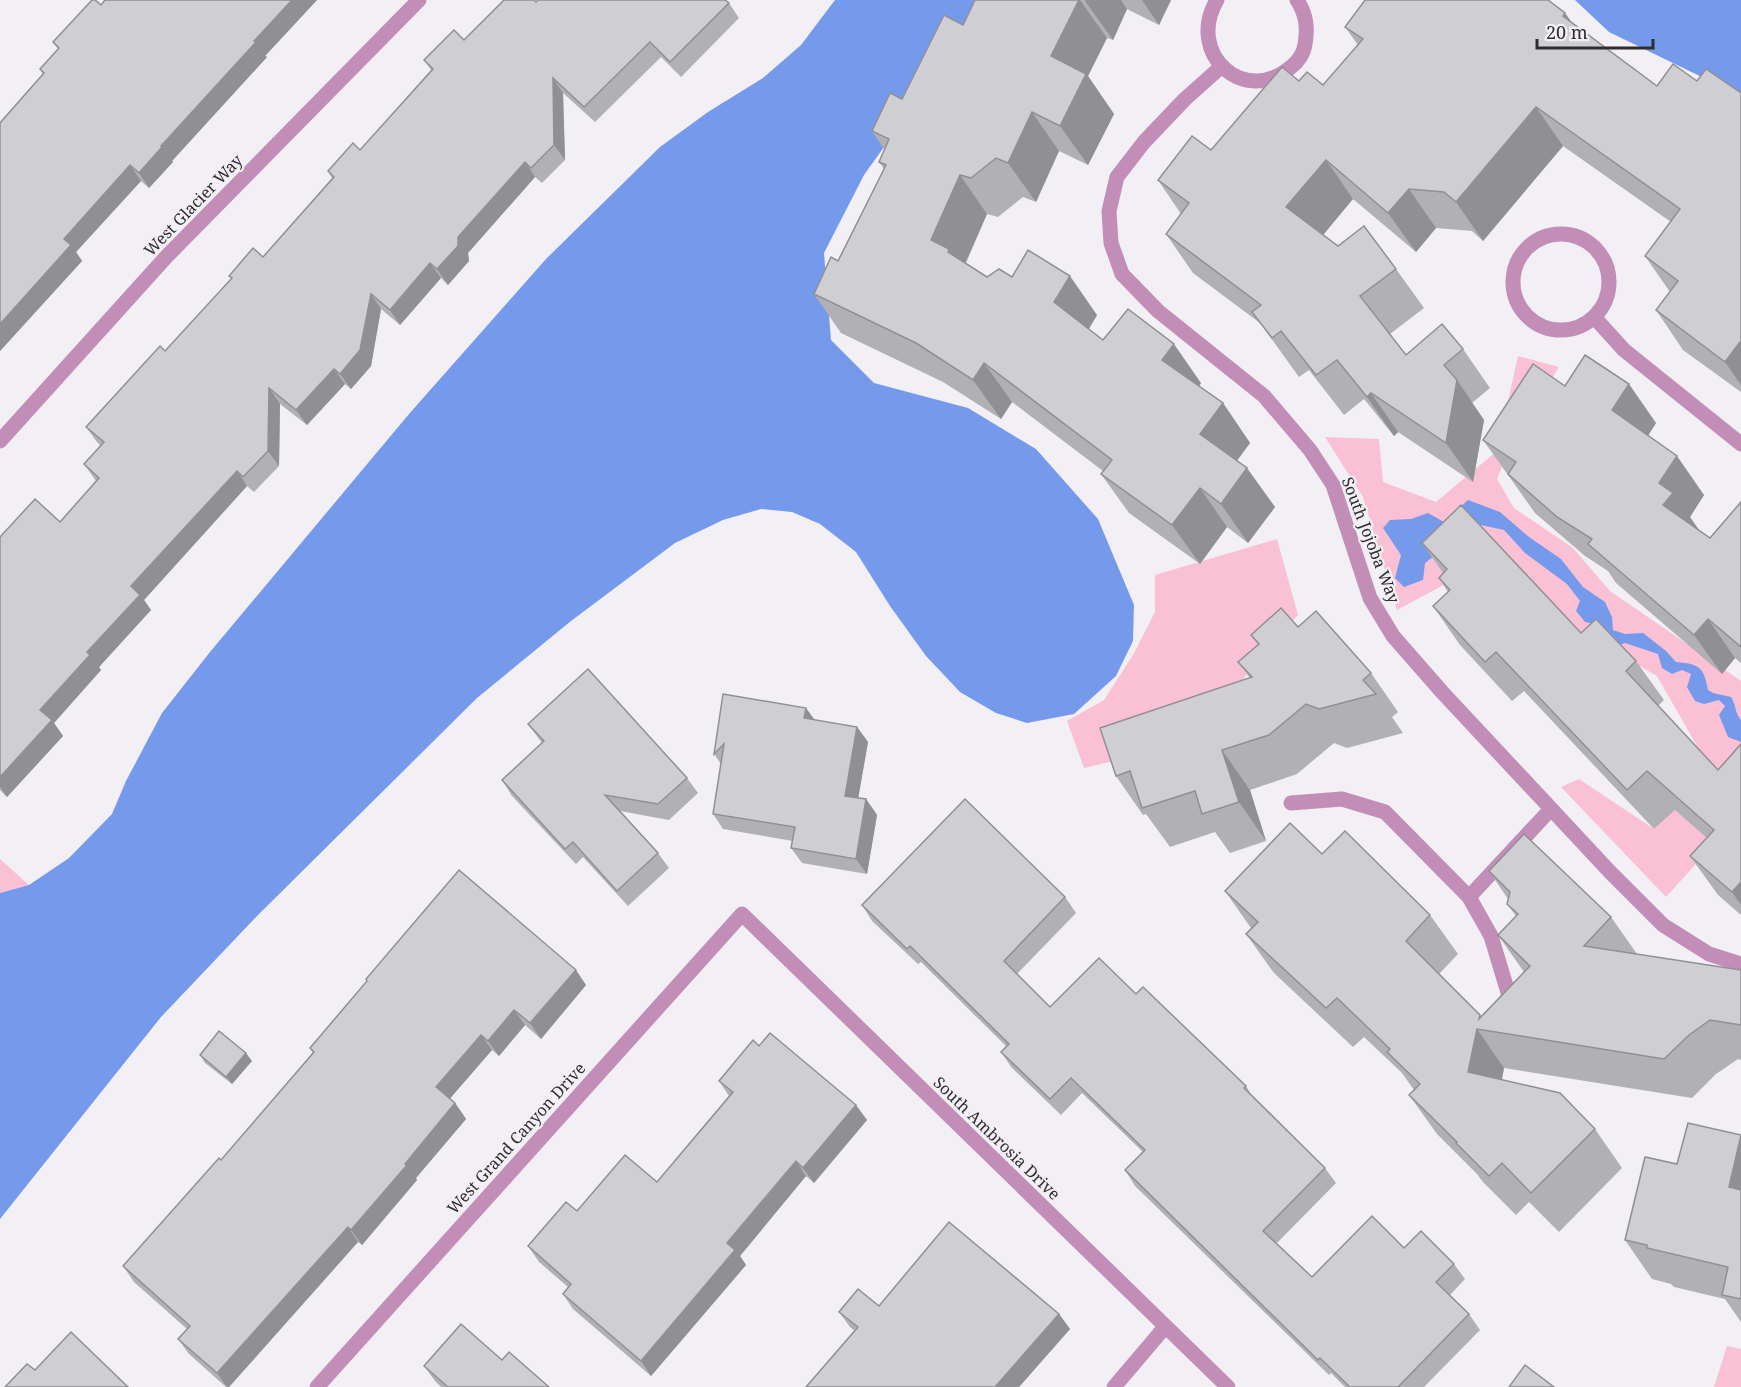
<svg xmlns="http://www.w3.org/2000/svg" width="1741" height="1387" font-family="'Noto Serif',serif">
	<rect width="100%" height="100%" fill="#f2eff5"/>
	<g fill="#fac1d4">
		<polygon points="1518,356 1559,367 1513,439 1497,479 1514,508 1573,548 1610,591 1741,681 1741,814 1666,897 1561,787 1579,779 1654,829 1713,774 1657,676 1594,640 1449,582 1397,610 1363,497 1325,437 1379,439 1383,482 1436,502 1497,451"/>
		<polygon points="1277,539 1298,615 1214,713 1118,760 1084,768 1067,721 1104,700 1133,655 1155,612 1155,575"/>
		<polygon points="0,859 29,885 0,893"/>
		<polygon points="1727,1346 1741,1349 1741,1387 1714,1387"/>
	</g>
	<g fill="#769aeb">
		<polygon points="835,0 989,0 864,175 824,253 831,340 874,383 968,408 1036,449 1098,519 1134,605 1133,641 1116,676 1074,714 1027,723 996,713 960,692 926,656 890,606 856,552 820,524 792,512 761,509 723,520 675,543 571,621 477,698 258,915 161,1017 0,1219 0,893 29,885 69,858 112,814 126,781 162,713 210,652 409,414 546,259 660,147 708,112 763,78 801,45"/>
		<polygon points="1575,0 1741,0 1741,96 1609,32"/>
		<path d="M1468,500l32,12 29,25 32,22 22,28 22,15 7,15 1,13 12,4 18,-1 23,18 10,11c22,2 28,4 32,28l5,3 18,4c5,7 4,17 10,23v22l-13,-5 -9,-22 6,-9 -6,-6 -15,4 -9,-3 -8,-14 4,-13 -9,-4 -10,4 -10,-6 -4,-14 -33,-11 -12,4 -18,-23 -10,-2 -9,-11 4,-10 -13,-17 -42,-31 -21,-23 -28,-6 -51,39 -2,17 -19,7 -9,-9 6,-23 -18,-27 7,-8 21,-1 17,-6 16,9z"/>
	</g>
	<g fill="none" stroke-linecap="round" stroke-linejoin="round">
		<g stroke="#c28eb8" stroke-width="15">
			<polyline points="1291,803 1342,799 1385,812 1469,897 1491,936 1510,999"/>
			<polyline points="1469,897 1551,809"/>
		</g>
		<g stroke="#c28eb8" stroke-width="15">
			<path d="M1217,0c-32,54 28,107 74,67 7,-5 13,-14 14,-23 3,-17 1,-30 -8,-44"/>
			<polyline points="1222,66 1185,99 1144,142 1117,177 1109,211 1111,243 1122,274 1158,311 1264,396 1310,450 1333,485 1370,598 1393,636 1442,692 1610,872 1663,925 1709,954 1741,964"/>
			<circle cx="1561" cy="282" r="48"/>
			<polyline points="1594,317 1624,350 1741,444"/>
			<polyline points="0,441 167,256 419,0"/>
			<polyline points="317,1387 742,914 1228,1387"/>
			<polyline points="1114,1387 1165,1327"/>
		</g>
	</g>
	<g fill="#b1b1b5">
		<polygon points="105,0 317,0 265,56 267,57 172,161 173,162 149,188 141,181 76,252 82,261 0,351 43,74 40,69 58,49 53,42 101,5"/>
		<polygon points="975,0 1171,0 1159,25 1127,9 1113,40 1107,38 1088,76 1114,114 1088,165 1059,151 1036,202 1023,197 998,217 987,214 966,263 987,277 1012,277 1097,315 1089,329 1103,340 1201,383 1199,386 1223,403 1250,443 1237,460 1275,507 1248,543 1227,527 1200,564 1129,513 1101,474 1103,471 1012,402 1001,419 943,382 841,333 814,294 838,261 884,169 879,162 885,150 872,131 902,99 963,25"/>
		<polygon points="536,2 729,3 739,18 681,77 661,57 595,122 563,93 565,160 542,183 535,177 468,253 469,261 448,285 441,278 400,325 381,309 371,366 351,389 345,384 307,425 280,404 279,466 254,492 247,486 144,600 151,610 99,667 101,670 54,723 63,736 7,797 0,790 0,537 60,522 96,481 84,464 101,446 97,442 86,427 165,351 232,279 229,276 263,257 332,178 328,171 360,150 431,70 424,60"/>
		<polygon points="1573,23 1657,86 1697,81 1741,93 1741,392 1683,350 1656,310 1670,292 1645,256 1671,222 1563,146 1483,241 1472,231 1436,228 1416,252 1353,199 1323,234 1338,246 1396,269 1424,308 1390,334 1406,355 1463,349 1490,388 1472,403 1484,420 1473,482 1398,432 1394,436 1364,399 1344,415 1309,370 1299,377 1260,323 1193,273 1166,234 1181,214 1158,180 1211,150 1299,81 1323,85 1358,45 1345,27"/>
		<polygon points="1565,386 1656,423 1648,436 1704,495 1690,517 1700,531 1710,538 1741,502 1741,663 1735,658 1722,674 1616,583 1608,571 1585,556 1535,513 1483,440"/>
		<polygon points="1422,543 1581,633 1636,661 1664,700 1658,706 1718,770 1741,744 1741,915 1718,895 1690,856 1707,838 1675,810 1654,829 1524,691 1512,701 1460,645 1433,606 1448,592 1439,578 1443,573"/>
		<polygon points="1298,627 1371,673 1398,712 1392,717 1403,733 1347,748 1334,743 1297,774 1250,790 1266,841 1230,853 1215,832 1170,847 1146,814 1143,815 1116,776 1250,678 1238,662 1258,644 1251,635"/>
		<polygon points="723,694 814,720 857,727 868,742 858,798 866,799 877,815 867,874 802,863 791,848 793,841 723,829 713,814 721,764 714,754"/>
		<polygon points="528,724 687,778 698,793 669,820 620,811 658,853 669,868 628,906 583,857 576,864 512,796 502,780 542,743"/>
		<polygon points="1322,854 1430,915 1458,954 1439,974 1481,1016 1524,972 1498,935 1516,916 1507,904 1508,899 1489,871 1611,917 1637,954 1741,970 1741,1060 1738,1059 1716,1074 1692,1098 1504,1068 1502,1079 1595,1129 1622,1168 1559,1232 1529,1202 1516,1215 1483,1182 1477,1174 1437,1134 1409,1095 1414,1090 1402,1073 1364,1037 1353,1047 1274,973 1246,934 1251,928 1225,891"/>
		<polygon points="1065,897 1076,913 1017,974 1050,1007 1136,994 1246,1086 1251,1094 1325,1168 1336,1183 1276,1244 1312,1277 1404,1248 1454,1264 1465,1279 1450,1295 1469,1314 1480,1330 1424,1387 1345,1387 1331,1373 1329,1375 1135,1186 1125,1170 1143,1152 1082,1093 1061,1115 1012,1068 1001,1052 1007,1047 921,962 918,964 872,921 862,905"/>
		<polygon points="366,979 586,985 541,1039 525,1025 499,1056 492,1050 450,1098 455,1103 466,1119 416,1178 417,1180 362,1245 358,1242 229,1387 226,1387 189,1354 178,1339 187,1329 134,1282 123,1266 221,1160 313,1053 310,1048 367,981"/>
		<polygon points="759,1046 867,1120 814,1183 806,1176 740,1256 746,1265 651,1376 573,1309 563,1294 568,1287 539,1262 528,1246 577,1211 657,1182 729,1096 719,1081"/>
		<polygon points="200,1055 252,1061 232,1084 205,1063"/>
		<polygon points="1741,1135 1741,1322 1725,1299 1674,1287 1671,1284 1652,1279 1625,1240 1677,1164"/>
		<polygon points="879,1306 1059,1314 1070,1329 1019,1387 806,1387 855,1331 850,1327 839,1312"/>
		<polygon points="502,1360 549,1387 441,1387 435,1381 424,1366"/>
	</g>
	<g fill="#909094">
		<polygon points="292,0 317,0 265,56 267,57 172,161 173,162 149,188 139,173 161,146 254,41"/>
		<polygon points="1079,0 1080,0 1107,38 1088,76 1114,114 1088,165 1060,126 1051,56"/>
		<polygon points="1086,0 1121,0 1127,9 1113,40 1085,1"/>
		<polygon points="1142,0 1171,0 1159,25"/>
		<polygon points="1565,13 1593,52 1563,16"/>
		<polygon points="553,78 563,93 565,160 554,145"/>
		<polygon points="1536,107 1563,146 1483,241 1456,202"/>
		<polygon points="1032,112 1059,151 1036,202 1008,163"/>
		<polygon points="1326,160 1353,199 1314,246 1286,207"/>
		<polygon points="525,162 535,177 468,253 469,261 448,285 437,269 458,237"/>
		<polygon points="130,165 141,181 76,252 82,261 0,351 0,324 64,239"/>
		<polygon points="960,175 987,214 963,268 931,240"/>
		<polygon points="1409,189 1436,228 1416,252 1388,213"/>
		<polygon points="430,263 441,278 400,325 390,310"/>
		<polygon points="1070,276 1097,315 1081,342 1054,302"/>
		<polygon points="371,294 381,309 371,366 351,389 340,374"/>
		<polygon points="1740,342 1741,344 1741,385 1725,362"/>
		<polygon points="1174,344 1201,383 1190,399 1162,360"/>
		<polygon points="984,363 1012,402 1001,419 973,380"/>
		<polygon points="334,369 345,384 307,425 296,410"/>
		<polygon points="1457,380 1484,420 1473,482 1446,443"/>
		<polygon points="1629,384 1656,423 1639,449 1612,410"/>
		<polygon points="269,388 280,404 279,466 268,451"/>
		<polygon points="1371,393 1398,432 1394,436 1367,397"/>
		<polygon points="1223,403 1250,443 1228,473 1200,434"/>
		<polygon points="1677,456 1704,495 1690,517 1700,532 1663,505 1659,483"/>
		<polygon points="1247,468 1275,507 1248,543 1221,504"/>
		<polygon points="237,471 247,486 144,600 151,610 99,667 101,670 54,723 63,736 7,797 0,787 0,777 40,710 87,652 131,586"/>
		<polygon points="1200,488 1227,527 1200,564 1172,525"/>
		<polygon points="1708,619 1735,658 1722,674 1694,635"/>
		<polygon points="806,708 817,723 804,718"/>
		<polygon points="857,727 868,742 856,811 845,796"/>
		<polygon points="1222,750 1250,790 1266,841 1239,802"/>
		<polygon points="866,799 877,815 867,874 856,859"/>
		<polygon points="1741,882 1741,905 1732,892"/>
		<polygon points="576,970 586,985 541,1039 530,1023"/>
		<polygon points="514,1010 525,1025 499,1056 488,1041"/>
		<polygon points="1477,1029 1504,1068 1496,1111 1468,1072"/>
		<polygon points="481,1035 492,1050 447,1102 436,1087"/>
		<polygon points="246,1053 252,1061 232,1084 226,1077"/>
		<polygon points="455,1103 466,1119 416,1178 417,1180 362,1245 351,1230"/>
		<polygon points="856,1105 867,1120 814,1183 803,1168"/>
		<polygon points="1741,1136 1741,1205 1729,1187"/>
		<polygon points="796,1161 806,1176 740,1256 746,1265 651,1376 641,1361 727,1243"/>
		<polygon points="348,1227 358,1242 229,1387 227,1387 217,1373"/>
		<polygon points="1059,1314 1070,1329 1019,1387 995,1387"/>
	</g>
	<g fill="#ceced3" stroke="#909094" stroke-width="1.5">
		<polygon points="92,0 95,0 101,5 105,0 292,0 254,41 256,42 161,146 162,147 139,173 130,165 64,239 71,245 0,324 0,123 44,73 40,69 59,48 53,42"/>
		<polygon points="504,0 534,0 536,2 538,0 725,0 729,3 670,62 650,42 584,107 553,78 554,145 531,168 525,162 458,237 458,246 437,269 430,263 390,310 371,294 360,350 340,374 334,369 296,410 269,388 268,451 243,477 237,471 131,586 140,595 87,652 90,655 40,710 52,720 0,777 0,537 35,499 60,522 99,478 84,464 104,442 86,427 160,346 165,351 232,278 229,276 253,248 263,257 334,177 328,171 353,143 360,150 433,69 424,60 454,30 464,40"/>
		<polygon points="975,0 1079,0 1051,56 1086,74 1060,126 1032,112 1008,163 996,158 971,178 960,175 931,240 949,249 948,252 987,277 999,269 1012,277 1028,250 1070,276 1054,302 1103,340 1128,309 1174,344 1162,360 1223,403 1200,434 1247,468 1221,504 1200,488 1172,525 1101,474 1112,460 984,363 973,380 916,343 814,294 831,257 838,261 886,165 879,162 889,139 872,131 890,93 902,99 944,15 963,25"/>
		<polygon points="1365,0 1548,0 1565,13 1563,16 1657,86 1673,64 1697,81 1706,69 1741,93 1741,343 1740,342 1725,362 1656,310 1678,281 1645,256 1680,209 1536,107 1456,202 1444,192 1409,189 1388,213 1326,160 1286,207 1338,246 1364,226 1396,269 1360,296 1406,355 1442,324 1463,349 1444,365 1457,380 1446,443 1371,393 1367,397 1337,360 1316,375 1281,331 1272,338 1252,312 1261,305 1166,234 1189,203 1158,180 1192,136 1211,150 1282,67 1299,81 1307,72 1323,85 1363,39 1345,27"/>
		<polygon points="1585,355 1629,384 1612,410 1677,456 1659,483 1673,493 1663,505 1710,538 1741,502 1741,647 1708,619 1694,635 1588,544 1592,539 1557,517 1508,474 1516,462 1483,440 1533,364 1565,386"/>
		<polygon points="1461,505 1581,633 1596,619 1636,661 1626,671 1718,770 1741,744 1741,882 1732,892 1690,856 1714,830 1647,771 1627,790 1496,652 1485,662 1433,606 1450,590 1439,578 1447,569 1422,543"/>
		<polygon points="1281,608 1298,627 1316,611 1371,673 1363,680 1376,694 1319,709 1306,704 1269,735 1222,750 1239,802 1202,814 1195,791 1142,808 1130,771 1116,776 1100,728 1252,677 1238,662 1259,644 1251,635"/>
		<polygon points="588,669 687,778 658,804 605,795 658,853 617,891 573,842 565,849 502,780 544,741 528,724"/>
		<polygon points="723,694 806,708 804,718 857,727 845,796 866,799 856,859 791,848 795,827 713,814 724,744 714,754"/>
		<polygon points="965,799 1065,897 1004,961 1050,1007 1099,958 1136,994 1143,987 1246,1086 1244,1088 1325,1168 1263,1231 1312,1277 1372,1216 1404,1248 1421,1231 1454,1264 1436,1282 1469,1314 1398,1387 1350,1387 1320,1358 1318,1360 1125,1170 1145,1150 1071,1078 1050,1099 1001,1052 1009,1044 910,946 907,949 862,905"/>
		<polygon points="1290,823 1322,854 1345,831 1430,915 1406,941 1480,1015 1479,1019 1530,966 1498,935 1518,914 1507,904 1510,892 1489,871 1524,834 1611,917 1584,946 1741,970 1741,1025 1710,1020 1689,1035 1664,1059 1477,1029 1468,1072 1560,1093 1595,1129 1531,1193 1502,1163 1489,1176 1456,1143 1457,1142 1409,1095 1420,1084 1387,1052 1390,1049 1337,998 1326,1008 1246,934 1258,922 1225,891"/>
		<polygon points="459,870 576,970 530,1023 514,1010 488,1041 481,1035 436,1087 455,1103 405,1164 407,1165 351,1230 348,1227 217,1373 178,1339 190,1326 123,1266 219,1158 221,1160 314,1052 310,1048 367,981 366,979"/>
		<polygon points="219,1031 246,1053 226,1077 200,1055"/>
		<polygon points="770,1033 856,1105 803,1168 796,1161 727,1243 735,1250 641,1361 563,1294 571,1284 528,1246 566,1202 577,1211 625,1155 657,1182 733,1092 719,1081 753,1040 759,1046"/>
		<polygon points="1688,1123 1741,1135 1729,1187 1741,1190 1741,1299 1722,1295 1728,1267 1647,1248 1647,1245 1625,1240 1645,1157 1677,1164"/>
		<polygon points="949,1222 1059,1314 995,1387 806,1387 858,1327 839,1312 858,1289 879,1306"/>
		<polygon points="461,1324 502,1360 509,1352 549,1387 448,1387 424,1366"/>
		<polygon points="71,1332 128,1387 5,1387 27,1364 35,1370"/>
		<polygon points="1525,1365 1554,1387 1509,1387"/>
	</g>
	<g text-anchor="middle" stroke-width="4.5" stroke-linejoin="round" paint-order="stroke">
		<g font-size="16" fill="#2e2c2e" stroke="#f2eff5">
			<text transform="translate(193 205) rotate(-46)" y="6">West Glacier Way</text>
			<text transform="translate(1371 540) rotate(69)" y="6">South Jojoba Way</text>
			<text transform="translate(516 1138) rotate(-48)" y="6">West Grand Canyon Drive</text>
			<text transform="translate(997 1138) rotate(44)" y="6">South Ambrosia Drive</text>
		</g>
	</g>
	<path d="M1537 39v9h116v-9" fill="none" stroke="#2e2c2e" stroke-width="3"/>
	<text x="1546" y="39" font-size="18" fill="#2e2c2e" stroke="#f2eff5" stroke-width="4.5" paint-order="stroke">20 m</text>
</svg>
